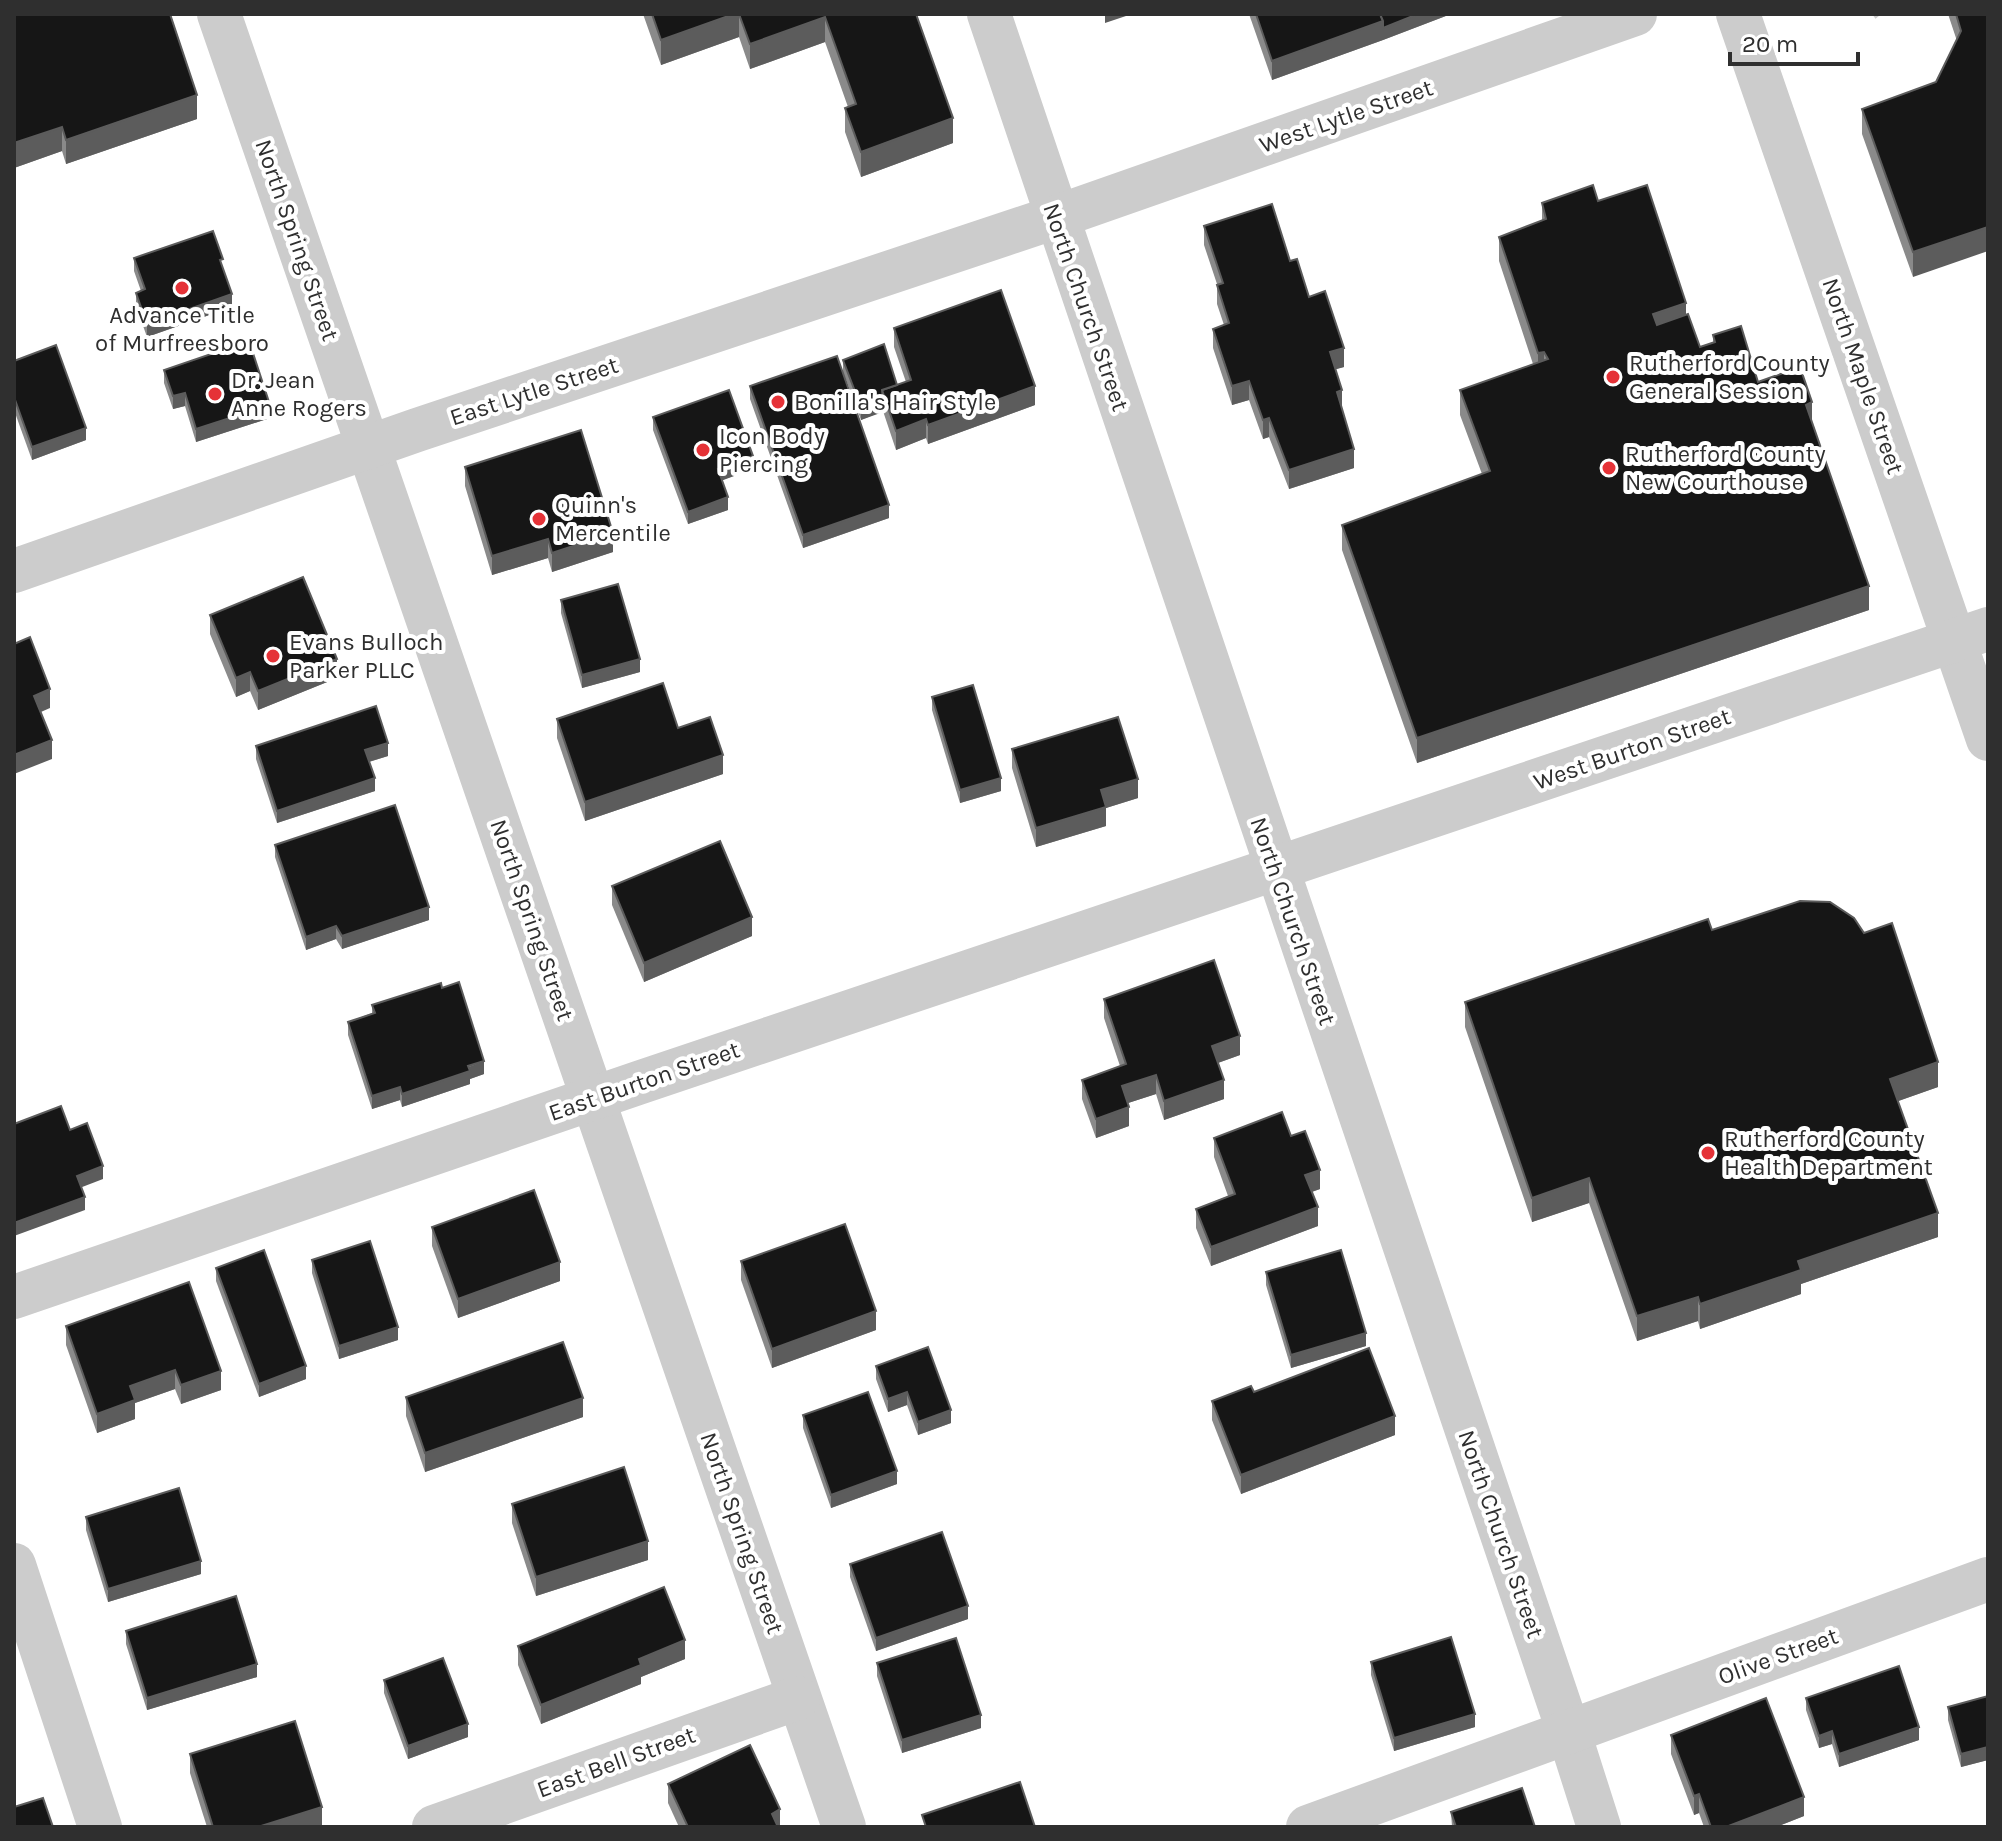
<svg xmlns="http://www.w3.org/2000/svg" width="2002" height="1841" font-family="Karla,sans-serif">
	<rect width="100%" height="100%" fill="#fff"/>
	<g fill="none" stroke-linecap="round" stroke-linejoin="round">
		<polyline stroke="#ccc" stroke-width="5" stroke-dasharray="4 4" stroke-linecap="butt" points="1875,14 1879,19"/>
		<g stroke="#ccc" stroke-width="44">
			<polyline points="219,14 844,1827"/>
			<polyline points="989,14 1569,1733 1599,1827"/>
			<polyline points="1738,14 1988,739"/>
			<polyline points="14,571 417,430 1056,217 1635,14"/>
			<polyline points="14,1297 641,1082 1988,629"/>
			<polyline points="14,1565 100,1827"/>
			<polyline points="434,1827 798,1698"/>
			<polyline points="1308,1827 1988,1579"/>
		</g>
	</g>
	<g fill="#8a8a8a">
		<polygon points="14,14 197,119 66,164 62,151 14,168"/>
		<polygon points="643,14 916,14 953,143 861,177 845,132 845,108 848,107 825,42 750,69 739,37 661,65"/>
		<polygon points="1249,14 1451,14 1383,40 1272,80"/>
		<polygon points="1948,14 1988,14 1913,277 1862,134 1862,109 1936,82 1957,41"/>
		<polygon points="1598,201 1686,314 1700,347 1713,342 1713,335 1758,382 1812,422 1869,610 1417,763 1342,550 1342,525 1482,474 1460,415 1460,390 1533,364 1499,261 1499,237 1542,221 1542,203"/>
		<polygon points="1204,226 1290,261 1344,367 1335,369 1342,410 1354,468 1289,489 1269,437 1263,439 1249,400 1232,405 1213,348 1213,329 1224,325 1217,304 1217,284 1204,245"/>
		<polygon points="134,258 223,268 232,307 147,337 136,306 136,293 141,291 134,271"/>
		<polygon points="894,328 1035,405 928,444 926,438 896,450 883,411 861,420 845,377 889,518 803,548 750,399 750,386 843,372 843,360 897,385 906,382 894,347"/>
		<polygon points="14,361 86,440 32,460 14,410"/>
		<polygon points="164,370 270,418 196,442 185,406 173,409 164,383"/>
		<polygon points="653,417 753,469 722,480 728,510 688,524 653,430"/>
		<polygon points="465,467 613,552 552,572 548,558 492,575 465,486"/>
		<polygon points="561,600 640,672 582,688 561,613"/>
		<polygon points="210,615 337,678 258,710 250,691 236,697 210,634"/>
		<polygon points="932,697 1001,791 960,803 932,710"/>
		<polygon points="557,719 678,728 723,774 585,821 557,738"/>
		<polygon points="256,746 388,756 369,762 375,791 277,823 256,759"/>
		<polygon points="1012,749 1138,798 1106,808 1106,826 1036,847 1012,768"/>
		<polygon points="275,845 429,920 342,949 336,939 306,950 275,857"/>
		<polygon points="612,886 752,936 644,982 612,905"/>
		<polygon points="1712,930 1938,1087 1898,1101 1938,1237 1801,1284 1801,1294 1700,1329 1698,1321 1637,1341 1589,1203 1532,1222 1465,1027 1465,1002"/>
		<polygon points="442,988 484,1074 470,1079 470,1084 402,1107 400,1100 372,1109 348,1035 348,1022 372,1013 372,1005"/>
		<polygon points="1104,999 1240,1055 1218,1063 1224,1099 1164,1120 1156,1094 1128,1103 1129,1126 1096,1138 1082,1099 1082,1080 1120,1066 1104,1018"/>
		<polygon points="1291,1136 1320,1189 1312,1192 1318,1226 1211,1266 1196,1228 1196,1209 1228,1196 1214,1157 1214,1138"/>
		<polygon points="432,1227 560,1281 458,1318 432,1246"/>
		<polygon points="312,1260 398,1340 339,1359 312,1273"/>
		<polygon points="741,1261 876,1330 772,1368 741,1280"/>
		<polygon points="216,1268 306,1379 259,1397 216,1281"/>
		<polygon points="1266,1272 1366,1346 1291,1368 1266,1285"/>
		<polygon points="66,1326 221,1390 181,1404 175,1389 135,1403 135,1419 97,1433 66,1345"/>
		<polygon points="876,1366 951,1423 918,1435 907,1405 888,1412 876,1379"/>
		<polygon points="1254,1392 1395,1435 1241,1494 1212,1420 1212,1401"/>
		<polygon points="406,1397 583,1417 425,1472 406,1416"/>
		<polygon points="803,1415 897,1484 831,1508 803,1428"/>
		<polygon points="512,1504 648,1560 536,1596 512,1523"/>
		<polygon points="86,1517 201,1574 108,1602 86,1530"/>
		<polygon points="850,1564 968,1619 876,1651 850,1577"/>
		<polygon points="126,1631 257,1677 147,1710 126,1644"/>
		<polygon points="518,1646 685,1659 641,1677 641,1684 541,1724 518,1665"/>
		<polygon points="1371,1662 1475,1727 1394,1751 1371,1675"/>
		<polygon points="877,1663 981,1728 902,1753 877,1676"/>
		<polygon points="384,1680 468,1737 408,1759 384,1693"/>
		<polygon points="1988,1696 1988,1760 1961,1767 1948,1720 1948,1707"/>
		<polygon points="1806,1698 1919,1740 1839,1767 1832,1744 1819,1748 1806,1710"/>
		<polygon points="1671,1735 1804,1816 1776,1827 1704,1827 1699,1813 1694,1815 1671,1754"/>
		<polygon points="190,1754 322,1826 318,1827 207,1827 190,1773"/>
		<polygon points="668,1784 780,1827 679,1827 668,1803"/>
		<polygon points="1451,1812 1535,1827 1452,1827"/>
	</g>
	<g fill="#5c5c5c">
		<polygon points="734,14 739,14 739,37 661,65 661,40"/>
		<polygon points="1105,14 1132,14 1105,23"/>
		<polygon points="1418,14 1451,14 1383,40 1272,80 1272,61 1383,21"/>
		<polygon points="825,17 825,42 750,69 750,44"/>
		<polygon points="197,95 197,119 66,164 66,140"/>
		<polygon points="953,118 953,143 861,177 861,152"/>
		<polygon points="62,127 62,151 14,168 14,143"/>
		<polygon points="1988,227 1988,251 1913,277 1913,252"/>
		<polygon points="232,294 232,307 147,337 147,324"/>
		<polygon points="1686,303 1686,327 1653,339 1653,314"/>
		<polygon points="1344,348 1344,367 1330,371 1330,352"/>
		<polygon points="1544,352 1544,376 1538,378 1538,353"/>
		<polygon points="1249,381 1249,400 1232,405 1232,386"/>
		<polygon points="1035,386 1035,405 928,444 928,425"/>
		<polygon points="1342,390 1342,409 1337,392"/>
		<polygon points="185,393 185,406 173,409 173,396"/>
		<polygon points="883,399 883,412 861,420 861,407"/>
		<polygon points="1812,402 1812,427 1806,405"/>
		<polygon points="270,405 270,418 196,442 196,429"/>
		<polygon points="1269,418 1269,437 1263,439 1263,420"/>
		<polygon points="926,419 926,438 896,450 896,431"/>
		<polygon points="86,428 86,440 32,460 32,447"/>
		<polygon points="1354,449 1354,468 1289,489 1289,470"/>
		<polygon points="753,456 753,469 718,482 718,469"/>
		<polygon points="728,497 728,510 688,524 688,512"/>
		<polygon points="889,505 889,518 803,548 803,535"/>
		<polygon points="613,533 613,552 552,572 552,553"/>
		<polygon points="548,539 548,558 492,575 492,556"/>
		<polygon points="1869,586 1869,610 1417,763 1417,738"/>
		<polygon points="337,659 337,678 258,710 258,691"/>
		<polygon points="640,659 640,672 582,688 582,675"/>
		<polygon points="250,672 250,691 236,697 236,678"/>
		<polygon points="50,689 50,708 34,715 34,696"/>
		<polygon points="52,740 52,759 14,774 14,755"/>
		<polygon points="388,743 388,756 365,763 365,750"/>
		<polygon points="723,755 723,774 585,821 585,802"/>
		<polygon points="375,778 375,791 277,823 277,811"/>
		<polygon points="1001,778 1001,791 960,803 960,790"/>
		<polygon points="1138,779 1138,798 1106,808 1106,826 1036,847 1036,828 1101,790"/>
		<polygon points="429,907 429,920 342,949 342,936"/>
		<polygon points="752,917 752,936 644,982 644,963"/>
		<polygon points="336,926 336,939 306,950 306,937"/>
		<polygon points="1240,1036 1240,1055 1212,1065 1212,1046"/>
		<polygon points="484,1061 484,1074 470,1079 470,1084 402,1107 402,1094"/>
		<polygon points="1938,1062 1938,1087 1890,1104 1890,1079"/>
		<polygon points="1156,1075 1156,1094 1122,1105 1122,1086"/>
		<polygon points="1224,1080 1224,1099 1164,1120 1164,1101"/>
		<polygon points="400,1087 400,1100 372,1109 372,1096"/>
		<polygon points="1129,1107 1129,1126 1096,1138 1096,1119"/>
		<polygon points="103,1166 103,1179 77,1189 77,1176"/>
		<polygon points="1320,1170 1320,1189 1305,1194 1305,1175"/>
		<polygon points="1589,1178 1589,1203 1532,1222 1532,1198"/>
		<polygon points="85,1197 85,1210 14,1236 14,1223"/>
		<polygon points="1318,1207 1318,1226 1211,1266 1211,1247"/>
		<polygon points="1938,1213 1938,1237 1801,1284 1801,1294 1700,1329 1700,1304 1798,1261"/>
		<polygon points="560,1262 560,1281 458,1318 458,1299"/>
		<polygon points="1698,1297 1698,1321 1637,1341 1637,1316"/>
		<polygon points="876,1311 876,1330 772,1368 772,1349"/>
		<polygon points="398,1327 398,1340 339,1359 339,1346"/>
		<polygon points="1366,1333 1366,1346 1291,1368 1291,1355"/>
		<polygon points="306,1366 306,1379 259,1397 259,1384"/>
		<polygon points="175,1370 175,1389 135,1403 135,1419 97,1433 97,1414 130,1386"/>
		<polygon points="221,1371 221,1390 181,1404 181,1385"/>
		<polygon points="907,1392 907,1405 888,1412 888,1399"/>
		<polygon points="583,1398 583,1417 425,1472 425,1453"/>
		<polygon points="951,1410 951,1423 918,1435 918,1422"/>
		<polygon points="1395,1416 1395,1435 1241,1494 1241,1475"/>
		<polygon points="897,1471 897,1484 831,1508 831,1495"/>
		<polygon points="648,1541 648,1560 536,1596 536,1577"/>
		<polygon points="201,1561 201,1574 108,1602 108,1589"/>
		<polygon points="968,1606 968,1619 876,1651 876,1638"/>
		<polygon points="685,1640 685,1659 641,1677 641,1684 541,1724 541,1705 639,1659"/>
		<polygon points="257,1664 257,1677 147,1710 147,1698"/>
		<polygon points="1475,1714 1475,1727 1394,1751 1394,1738"/>
		<polygon points="981,1715 981,1728 902,1753 902,1740"/>
		<polygon points="468,1724 468,1737 408,1759 408,1746"/>
		<polygon points="1919,1727 1919,1740 1839,1767 1839,1754"/>
		<polygon points="1832,1731 1832,1744 1819,1748 1819,1736"/>
		<polygon points="1988,1747 1988,1760 1961,1767 1961,1754"/>
		<polygon points="1699,1794 1699,1813 1694,1815 1694,1796"/>
		<polygon points="1804,1797 1804,1816 1776,1827 1726,1827"/>
		<polygon points="322,1807 322,1826 318,1827 258,1827"/>
		<polygon points="780,1809 780,1827 772,1827 772,1814"/>
	</g>
	<g fill="#161616" stroke="#5c5c5c" stroke-width="2">
		<polygon points="14,14 170,14 197,95 66,140 62,127 14,143"/>
		<polygon points="652,14 734,14 661,40"/>
		<polygon points="739,14 916,14 953,118 861,152 845,108 856,104 825,17 750,44"/>
		<polygon points="1256,14 1380,14 1383,21 1272,61"/>
		<polygon points="1380,14 1418,14 1383,28 1383,21"/>
		<polygon points="1956,14 1988,14 1988,227 1913,252 1862,109 1936,82 1961,31"/>
		<polygon points="1593,185 1598,201 1647,185 1686,303 1653,314 1657,325 1688,314 1700,347 1715,342 1713,335 1741,326 1758,382 1800,367 1812,402 1806,405 1869,586 1417,738 1342,525 1490,471 1460,390 1548,359 1544,352 1538,353 1499,237 1546,219 1542,203"/>
		<polygon points="1272,204 1290,261 1297,259 1309,297 1325,291 1344,348 1330,352 1342,390 1337,392 1354,449 1289,470 1269,418 1263,420 1249,381 1232,386 1213,329 1229,323 1217,285 1223,283 1204,226"/>
		<polygon points="213,231 223,259 220,260 232,294 147,324 136,293 145,289 134,258"/>
		<polygon points="1001,290 1035,386 928,425 926,419 896,431 882,390 911,380 894,328"/>
		<polygon points="249,341 270,405 196,429 185,393 173,396 164,370"/>
		<polygon points="884,344 897,385 882,390 883,399 861,407 843,360"/>
		<polygon points="56,345 86,428 32,447 14,397 14,361"/>
		<polygon points="837,356 889,505 803,535 750,386"/>
		<polygon points="729,390 753,456 718,469 728,497 688,512 653,417"/>
		<polygon points="581,430 613,533 552,553 548,539 492,556 465,467"/>
		<polygon points="303,577 337,659 258,691 250,672 236,678 210,615"/>
		<polygon points="618,584 640,659 582,675 561,600"/>
		<polygon points="30,637 50,689 34,696 52,740 14,755 14,644"/>
		<polygon points="663,683 678,728 710,717 723,755 585,802 557,719"/>
		<polygon points="973,685 1001,778 960,790 932,697"/>
		<polygon points="376,706 388,743 365,750 375,778 277,811 256,746"/>
		<polygon points="1118,717 1138,779 1101,790 1106,807 1036,828 1012,749"/>
		<polygon points="395,805 429,907 342,936 336,926 306,937 275,845"/>
		<polygon points="720,841 752,917 644,963 612,886"/>
		<polygon points="1800,901 1830,902 1854,918 1864,933 1892,923 1938,1062 1890,1079 1938,1213 1798,1261 1801,1270 1700,1304 1698,1297 1637,1316 1589,1178 1532,1198 1465,1002 1708,919 1712,930"/>
		<polygon points="1214,960 1240,1036 1212,1046 1224,1080 1164,1101 1156,1075 1122,1086 1129,1107 1096,1119 1082,1080 1126,1064 1104,999"/>
		<polygon points="459,982 484,1061 468,1066 470,1071 402,1094 400,1087 372,1096 348,1022 375,1013 372,1005 441,983 442,988"/>
		<polygon points="61,1106 70,1130 87,1123 103,1166 77,1176 85,1197 14,1223 14,1124"/>
		<polygon points="1282,1112 1291,1136 1305,1131 1320,1170 1305,1175 1318,1207 1211,1247 1196,1209 1235,1194 1214,1138"/>
		<polygon points="534,1190 560,1262 458,1299 432,1227"/>
		<polygon points="845,1224 876,1311 772,1349 741,1261"/>
		<polygon points="370,1241 398,1327 339,1346 312,1260"/>
		<polygon points="264,1250 306,1366 259,1384 216,1268"/>
		<polygon points="1341,1250 1366,1333 1291,1355 1266,1272"/>
		<polygon points="189,1282 221,1371 181,1385 175,1370 130,1386 135,1400 97,1414 66,1326"/>
		<polygon points="563,1342 583,1398 425,1453 406,1397"/>
		<polygon points="928,1347 951,1410 918,1422 907,1392 888,1399 876,1366"/>
		<polygon points="1369,1348 1395,1416 1241,1475 1212,1401 1251,1386 1254,1392"/>
		<polygon points="868,1392 897,1471 831,1495 803,1415"/>
		<polygon points="624,1467 648,1541 536,1577 512,1504"/>
		<polygon points="179,1488 201,1561 108,1589 86,1517"/>
		<polygon points="942,1532 968,1606 876,1638 850,1564"/>
		<polygon points="664,1587 685,1640 639,1659 641,1665 541,1705 518,1646"/>
		<polygon points="236,1596 257,1664 147,1698 126,1631"/>
		<polygon points="1451,1637 1475,1714 1394,1738 1371,1662"/>
		<polygon points="956,1638 981,1715 902,1740 877,1663"/>
		<polygon points="443,1658 468,1724 408,1746 384,1680"/>
		<polygon points="1899,1666 1919,1727 1839,1754 1832,1731 1819,1736 1806,1698"/>
		<polygon points="1988,1696 1988,1747 1961,1754 1948,1707"/>
		<polygon points="1766,1698 1804,1797 1726,1827 1711,1827 1699,1794 1694,1796 1671,1735"/>
		<polygon points="295,1721 322,1807 258,1827 213,1827 190,1754"/>
		<polygon points="750,1745 780,1809 772,1814 778,1827 688,1827 668,1784"/>
		<polygon points="1020,1782 1035,1827 926,1827 922,1815"/>
		<polygon points="1522,1788 1535,1827 1456,1827 1451,1812"/>
		<polygon points="43,1798 53,1827 14,1827 14,1807"/>
	</g>
	<g fill="#e53237" stroke="#fff" stroke-width="3">
		<circle cx="182" cy="288" r="8"/>
		<circle cx="1613" cy="377" r="8"/>
		<circle cx="215" cy="394" r="8"/>
		<circle cx="778" cy="402" r="8"/>
		<circle cx="703" cy="450" r="8"/>
		<circle cx="1609" cy="468" r="8"/>
		<circle cx="539" cy="519" r="8"/>
		<circle cx="273" cy="656" r="8"/>
		<circle cx="1708" cy="1153" r="8"/>
	</g>
	<g text-anchor="middle" stroke-width="8" stroke-linejoin="round" paint-order="stroke">
		<g font-size="24" fill="#2f2f2f" stroke="#fff">
			<text transform="translate(1346 116) rotate(-19)" y="8">West Lytle Street</text>
			<text transform="translate(297 240) rotate(71)" y="8">North Spring Street</text>
			<text transform="translate(1086 307) rotate(71)" y="8">North Church Street</text>
			<text transform="translate(1863 376) rotate(71)" y="8">North Maple Street</text>
			<text transform="translate(534 391) rotate(-18)" y="8">East Lytle Street</text>
			<text transform="translate(1632 749) rotate(-19)" y="8">West Burton Street</text>
			<text transform="translate(532 920) rotate(71)" y="8">North Spring Street</text>
			<text transform="translate(1293 921) rotate(71)" y="8">North Church Street</text>
			<text transform="translate(644 1081) rotate(-19)" y="8">East Burton Street</text>
			<text transform="translate(742 1533) rotate(71)" y="8">North Spring Street</text>
			<text transform="translate(1501 1534) rotate(71)" y="8">North Church Street</text>
			<text transform="translate(1778 1656) rotate(-20)" y="8">Olive Street</text>
			<text transform="translate(616 1762) rotate(-20)" y="8">East Bell Street</text>
		</g>
		<g font-size="24" fill="#2f2f2f" stroke="#fff" text-anchor="start">
			<text x="182" y="323" text-anchor="middle">Advance Title<tspan x="182" dy="28">of Murfreesboro</tspan></text>
			<text x="1629" y="371">Rutherford County<tspan x="1629" dy="28">General Session</tspan></text>
			<text x="231" y="388">Dr. Jean<tspan x="231" dy="28">Anne Rogers</tspan></text>
			<text x="794" y="410">Bonilla's Hair Style</text>
			<text x="719" y="444">Icon Body<tspan x="719" dy="28">Piercing</tspan></text>
			<text x="1625" y="462">Rutherford County<tspan x="1625" dy="28">New Courthouse</tspan></text>
			<text x="555" y="513">Quinn's<tspan x="555" dy="28">Mercentile</tspan></text>
			<text x="289" y="650">Evans Bulloch<tspan x="289" dy="28">Parker PLLC</tspan></text>
			<text x="1724" y="1147">Rutherford County<tspan x="1724" dy="28">Health Department</tspan></text>
		</g>
	</g>
	<rect width="2002" height="1841" fill="none" stroke="#2f2f2f" stroke-width="32"/>
	<path d="M1730 52v12h128v-12" fill="none" stroke="#2f2f2f" stroke-width="4"/>
	<text x="1742" y="52" font-size="24" fill="#2f2f2f" stroke="#ffffff" stroke-width="6" paint-order="stroke">20 m</text>
</svg>
